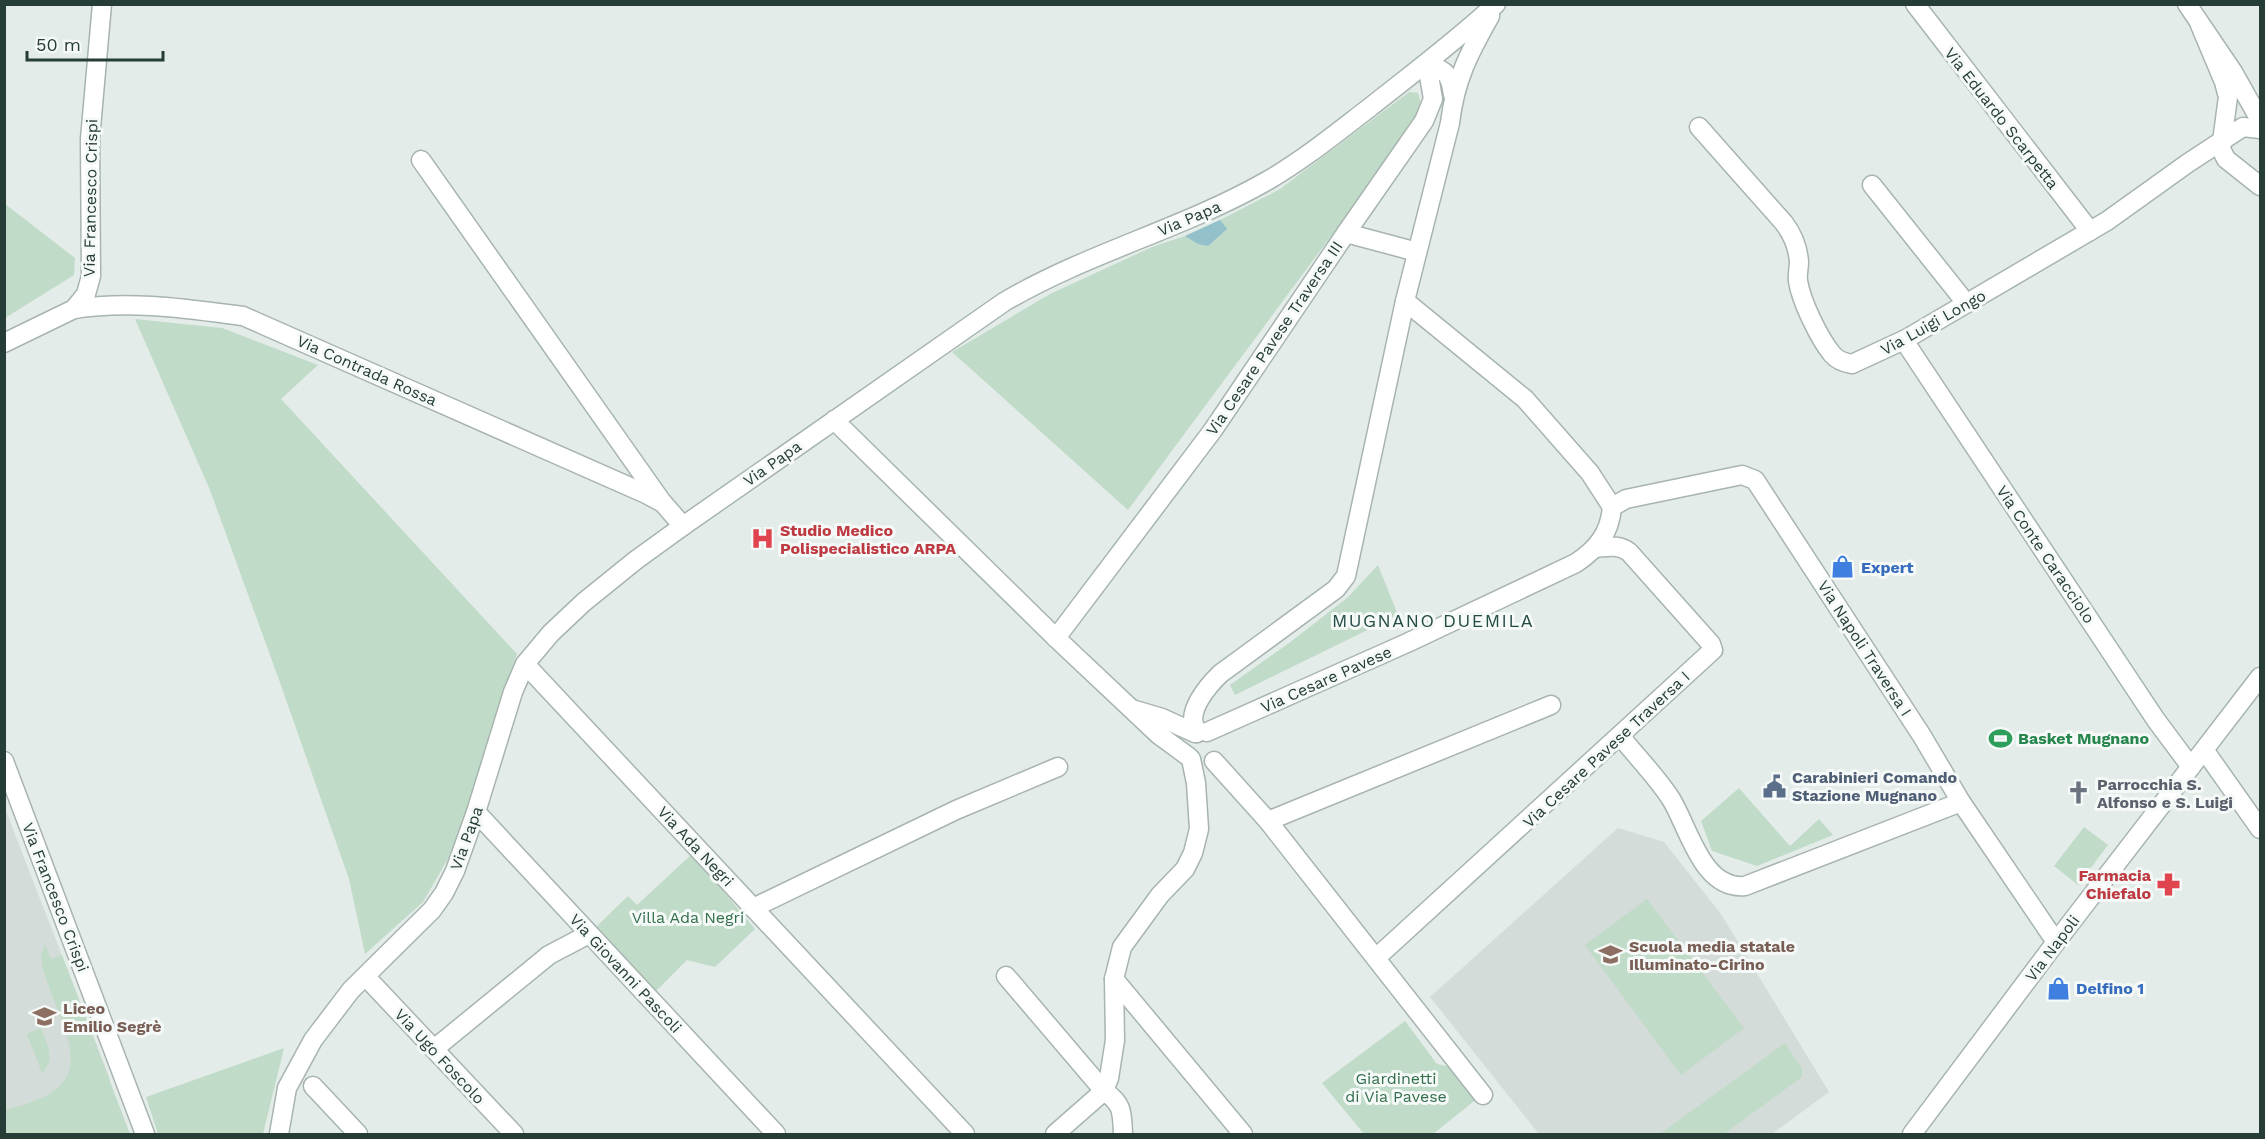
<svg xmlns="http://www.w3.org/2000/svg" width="2265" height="1139" font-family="'Work Sans',sans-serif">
	<rect width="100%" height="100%" fill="#e4ece9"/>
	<g fill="#d3dcd8">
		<polygon points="4,806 110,1079 4,1117"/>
		<polygon points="1618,828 1664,842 1721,914 1829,1092 1772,1134 1539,1134 1430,997"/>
	</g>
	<g fill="#c0dbc8">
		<polygon points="1409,92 1418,93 1421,103 1414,124 1128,510 952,352 1050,294 1152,247 1185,236 1220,220 1280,189"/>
		<polygon points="5,204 75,258 74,275 5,318"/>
		<polygon points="135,319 222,328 318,365 281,399 517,654 501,697 456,845 423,902 365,954 349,879 278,677 210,490"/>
		<polygon points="1378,565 1398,615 1235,695 1230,685 1289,643 1347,598"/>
		<polygon points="1739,788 1790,846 1819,819 1833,835 1757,866 1712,851 1701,821"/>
		<polygon points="2084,827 2108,845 2078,885 2054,866"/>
		<polygon points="692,854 755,929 715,967 687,960 656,991 596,927 628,896 637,905"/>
		<polygon points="1647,899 1744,1028 1681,1075 1585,945"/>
		<path d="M45,944l6,15 11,-4 68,179h-125v-23c12,-5 27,-8 39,-14 38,-20 28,-49 16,-81 -6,-16 -12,-32 -18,-49l-1,-11z"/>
		<polygon points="1405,1021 1437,1064 1455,1068 1478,1098 1433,1134 1364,1134 1322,1083"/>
		<path d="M41,1028c6,16 15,32 1,45l-15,-39z"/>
		<polygon points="1785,1043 1802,1069 1802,1077 1724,1134 1660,1134"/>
		<polygon points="284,1048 263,1134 158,1134 146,1097"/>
	</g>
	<polygon fill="#92c0cb" points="1220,220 1227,229 1208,246 1198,244 1185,236"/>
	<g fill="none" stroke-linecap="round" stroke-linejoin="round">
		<defs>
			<g id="street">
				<polyline points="1915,4 2090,231"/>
				<polyline points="2187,4 2233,72 2260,120"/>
				<polyline points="2200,25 2224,82 2228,97 2221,149 2226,159 2260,186"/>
				<path d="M1699,127l85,96c9,12 14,24 15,39 0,6 -2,13 -1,19 3,20 21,57 34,73 5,6 13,9 20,10l54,-25 201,-118 81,-58 55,-36 17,2"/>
				<polyline points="421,160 662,502"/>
				<polyline points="1872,185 1966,303"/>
				<polyline points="1346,233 1417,252"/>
				<polyline points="1405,301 1525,399 1590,473 1612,507"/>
				<path d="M74,309c56,-9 114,0 169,7l403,178 17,9 20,23"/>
				<polyline points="1906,339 1907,345 2156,720 2191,767"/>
				<polyline points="4,343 74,309 86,294 91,276 90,139 102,4"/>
				<polyline points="834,420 1056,638 1159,735 1189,757"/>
				<polyline points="1612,507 1626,499 1742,475 1755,480 1922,736 1961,802 2056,942"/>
				<path d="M1056,638l157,-208 133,-197 78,-112 9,-22 -6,-35c20,7 23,10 26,31"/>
				<polyline points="525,664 965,1134"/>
				<polyline points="1135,710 1162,718 1195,733"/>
				<path d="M1207,732l200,-89 169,-80c21,-14 34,-30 36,-56"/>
				<path d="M1197,733c-1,-4 -4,-10 -4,-14 1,-17 16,-34 27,-45l116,-85 10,-13 59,-275 45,-178c5,-43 19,-70 40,-107"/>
				<path d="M1621,737c16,20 36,40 50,62 18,29 31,91 74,87l216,-84"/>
				<polyline points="2205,751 2260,829"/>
				<polyline points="4,761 145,1134"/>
				<polyline points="1214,761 1268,821 1483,1095"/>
				<polyline points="476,812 776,1134"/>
				<polyline points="1268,821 1551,705"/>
				<polyline points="753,908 956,810 1058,767"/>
				<path d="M1376,958l337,-308 -2,-6 -82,-92c-11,-8 -21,-5 -34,-4"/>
				<path d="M1006,976l98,115c19,13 18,21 19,43"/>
				<polyline points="366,977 514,1134"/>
				<polyline points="1114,979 1243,1134"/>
				<polyline points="434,1049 549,955 589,934"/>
				<polyline points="313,1086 358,1134"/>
				<path d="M279,1134l8,-46 26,-48 38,-50 81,-80 12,-17 11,-22 21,-59 37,-120 12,-28 26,-31 33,-31 52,-42 47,-34 321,-224c83,-49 178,-73 261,-120 37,-21 70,-48 104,-74 43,-34 87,-67 127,-104"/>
				<polyline points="1055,1134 1104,1091 1109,1078 1115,1040 1114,979 1122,947 1160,895 1185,869 1193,853 1199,829 1196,783 1191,759"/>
				<polyline points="1912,1134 2056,942 2260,677"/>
			</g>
		</defs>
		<use href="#street" stroke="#a7b4b0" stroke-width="21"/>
		<use href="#street" stroke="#fff" stroke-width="18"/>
	</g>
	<defs>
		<symbol id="hospital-bare" viewBox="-9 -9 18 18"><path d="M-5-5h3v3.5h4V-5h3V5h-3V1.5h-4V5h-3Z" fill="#e0444e" stroke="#f5f9f7" stroke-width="2.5" paint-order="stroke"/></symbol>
		<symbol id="shop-bare" viewBox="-9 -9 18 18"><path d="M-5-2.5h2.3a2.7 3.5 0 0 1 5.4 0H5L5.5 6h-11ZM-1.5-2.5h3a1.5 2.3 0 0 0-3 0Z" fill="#3f7fe0" stroke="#f5f9f7" stroke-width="2.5" paint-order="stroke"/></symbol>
		<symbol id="stadium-bare" viewBox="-9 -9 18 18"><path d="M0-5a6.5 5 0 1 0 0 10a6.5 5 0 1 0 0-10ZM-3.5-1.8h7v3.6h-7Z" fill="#2e9e5b" stroke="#f5f9f7" stroke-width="2.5" paint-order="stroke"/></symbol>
		<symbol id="civic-bare" viewBox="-9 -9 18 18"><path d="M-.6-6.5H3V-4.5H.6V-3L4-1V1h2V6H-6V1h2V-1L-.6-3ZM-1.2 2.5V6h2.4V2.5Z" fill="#5c6f8a" stroke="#f5f9f7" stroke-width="2.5" paint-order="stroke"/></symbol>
		<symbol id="church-bare" viewBox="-9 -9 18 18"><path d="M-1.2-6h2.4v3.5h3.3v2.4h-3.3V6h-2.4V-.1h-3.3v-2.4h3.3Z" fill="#6b7280" stroke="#f5f9f7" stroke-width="2.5" paint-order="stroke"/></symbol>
		<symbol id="pharmacy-bare" viewBox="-9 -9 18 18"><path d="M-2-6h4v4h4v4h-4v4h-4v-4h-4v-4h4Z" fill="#e0444e" stroke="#f5f9f7" stroke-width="2.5" paint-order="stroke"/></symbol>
		<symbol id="school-bare" viewBox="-9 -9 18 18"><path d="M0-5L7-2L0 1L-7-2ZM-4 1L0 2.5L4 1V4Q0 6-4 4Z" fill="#8d6e63" stroke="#f5f9f7" stroke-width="2.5" paint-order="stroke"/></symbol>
	</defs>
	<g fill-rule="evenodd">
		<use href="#hospital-bare" x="746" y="522" width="33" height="33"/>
		<use href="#shop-bare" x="1826" y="550" width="33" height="33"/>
		<use href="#stadium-bare" x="1984" y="722" width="33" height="33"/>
		<use href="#civic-bare" x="1758" y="770" width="33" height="33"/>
		<use href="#church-bare" x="2062" y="776" width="33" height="33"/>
		<use href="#pharmacy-bare" x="2152" y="868" width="33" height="33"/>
		<use href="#school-bare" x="1594" y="938" width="33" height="33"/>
		<use href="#shop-bare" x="2042" y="972" width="33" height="33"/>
		<use href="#school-bare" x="28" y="1000" width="33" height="33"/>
	</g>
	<g text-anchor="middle" stroke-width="6" stroke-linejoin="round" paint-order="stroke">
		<g font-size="16" fill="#253c37" stroke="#f5f9f7">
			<text transform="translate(2002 118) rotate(52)" y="6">Via Eduardo Scarpetta</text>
			<text transform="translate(90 198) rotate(-89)" y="6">Via Francesco Crispi</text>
			<text transform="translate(1189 218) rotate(-23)" y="6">Via Papa</text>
			<text transform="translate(1933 322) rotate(-29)" y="6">Via Luigi Longo</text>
			<text transform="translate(1274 338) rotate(-56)" y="6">Via Cesare Pavese Traversa III</text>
			<text transform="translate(367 370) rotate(24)" y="6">Via Contrada Rossa</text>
			<text transform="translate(772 463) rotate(-35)" y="6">Via Papa</text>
			<text transform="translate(2046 554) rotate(56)" y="6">Via Conte Caracciolo</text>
			<text transform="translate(1865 648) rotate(57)" y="6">Via Napoli Traversa I</text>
			<text transform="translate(1326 679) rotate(-24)" y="6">Via Cesare Pavese</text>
			<text transform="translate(1606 749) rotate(-43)" y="6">Via Cesare Pavese Traversa I</text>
			<text transform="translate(466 838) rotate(-70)" y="6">Via Papa</text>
			<text transform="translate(696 846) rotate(47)" y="6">Via Ada Negri</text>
			<text transform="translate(56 897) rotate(69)" y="6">Via Francesco Crispi</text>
			<text transform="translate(2052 948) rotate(-53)" y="6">Via Napoli</text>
			<text transform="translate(626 973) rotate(47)" y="6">Via Giovanni Pascoli</text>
			<text transform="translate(440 1056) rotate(47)" y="6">Via Ugo Foscolo</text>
		</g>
		<g font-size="16" font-weight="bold" fill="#be3a42" stroke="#f5f9f7" text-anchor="start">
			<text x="780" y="536">Studio Medico<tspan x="780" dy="18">Polispecialistico ARPA</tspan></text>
			<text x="2151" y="881" text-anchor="end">Farmacia<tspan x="2151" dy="18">Chiefalo</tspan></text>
		</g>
		<g font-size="16" font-weight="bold" fill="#366cbe" stroke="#f5f9f7" text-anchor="start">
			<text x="1861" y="573">Expert</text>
			<text x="2076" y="994">Delfino 1</text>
		</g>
		<g font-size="16" font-weight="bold" fill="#27864d" stroke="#f5f9f7" text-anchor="start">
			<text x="2018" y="744">Basket Mugnano</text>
		</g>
		<g font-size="16" font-weight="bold" fill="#4e5e75" stroke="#f5f9f7" text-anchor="start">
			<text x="1792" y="783">Carabinieri Comando<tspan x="1792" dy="18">Stazione Mugnano</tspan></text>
		</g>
		<g font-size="16" font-weight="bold" fill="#5b616d" stroke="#f5f9f7" text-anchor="start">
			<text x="2097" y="790">Parrocchia S.<tspan x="2097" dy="18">Alfonso e S. Luigi</tspan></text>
		</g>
		<g font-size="16" fill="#346f4d" stroke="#f5f9f7">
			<text x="688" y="923">Villa Ada Negri</text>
			<text x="1396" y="1084">Giardinetti<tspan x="1396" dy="18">di Via Pavese</tspan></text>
		</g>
		<g font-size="16" font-weight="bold" fill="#785e54" stroke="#f5f9f7" text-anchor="start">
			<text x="1629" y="952">Scuola media statale<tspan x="1629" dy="18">Illuminato-Cirino</tspan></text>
			<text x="63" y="1014">Liceo<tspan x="63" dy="18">Emilio Segrè</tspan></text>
		</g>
		<g font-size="18" letter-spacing="1.5" fill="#234c44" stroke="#f5f9f7">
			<text x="1433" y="627">MUGNANO DUEMILA</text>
		</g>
	</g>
	<rect width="2265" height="1139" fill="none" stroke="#253c37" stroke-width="12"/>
	<path d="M27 51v9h136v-9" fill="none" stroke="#253c37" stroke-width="3"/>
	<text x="36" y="51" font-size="18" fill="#253c37" stroke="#f5f9f7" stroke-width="4.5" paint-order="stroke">50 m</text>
</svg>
